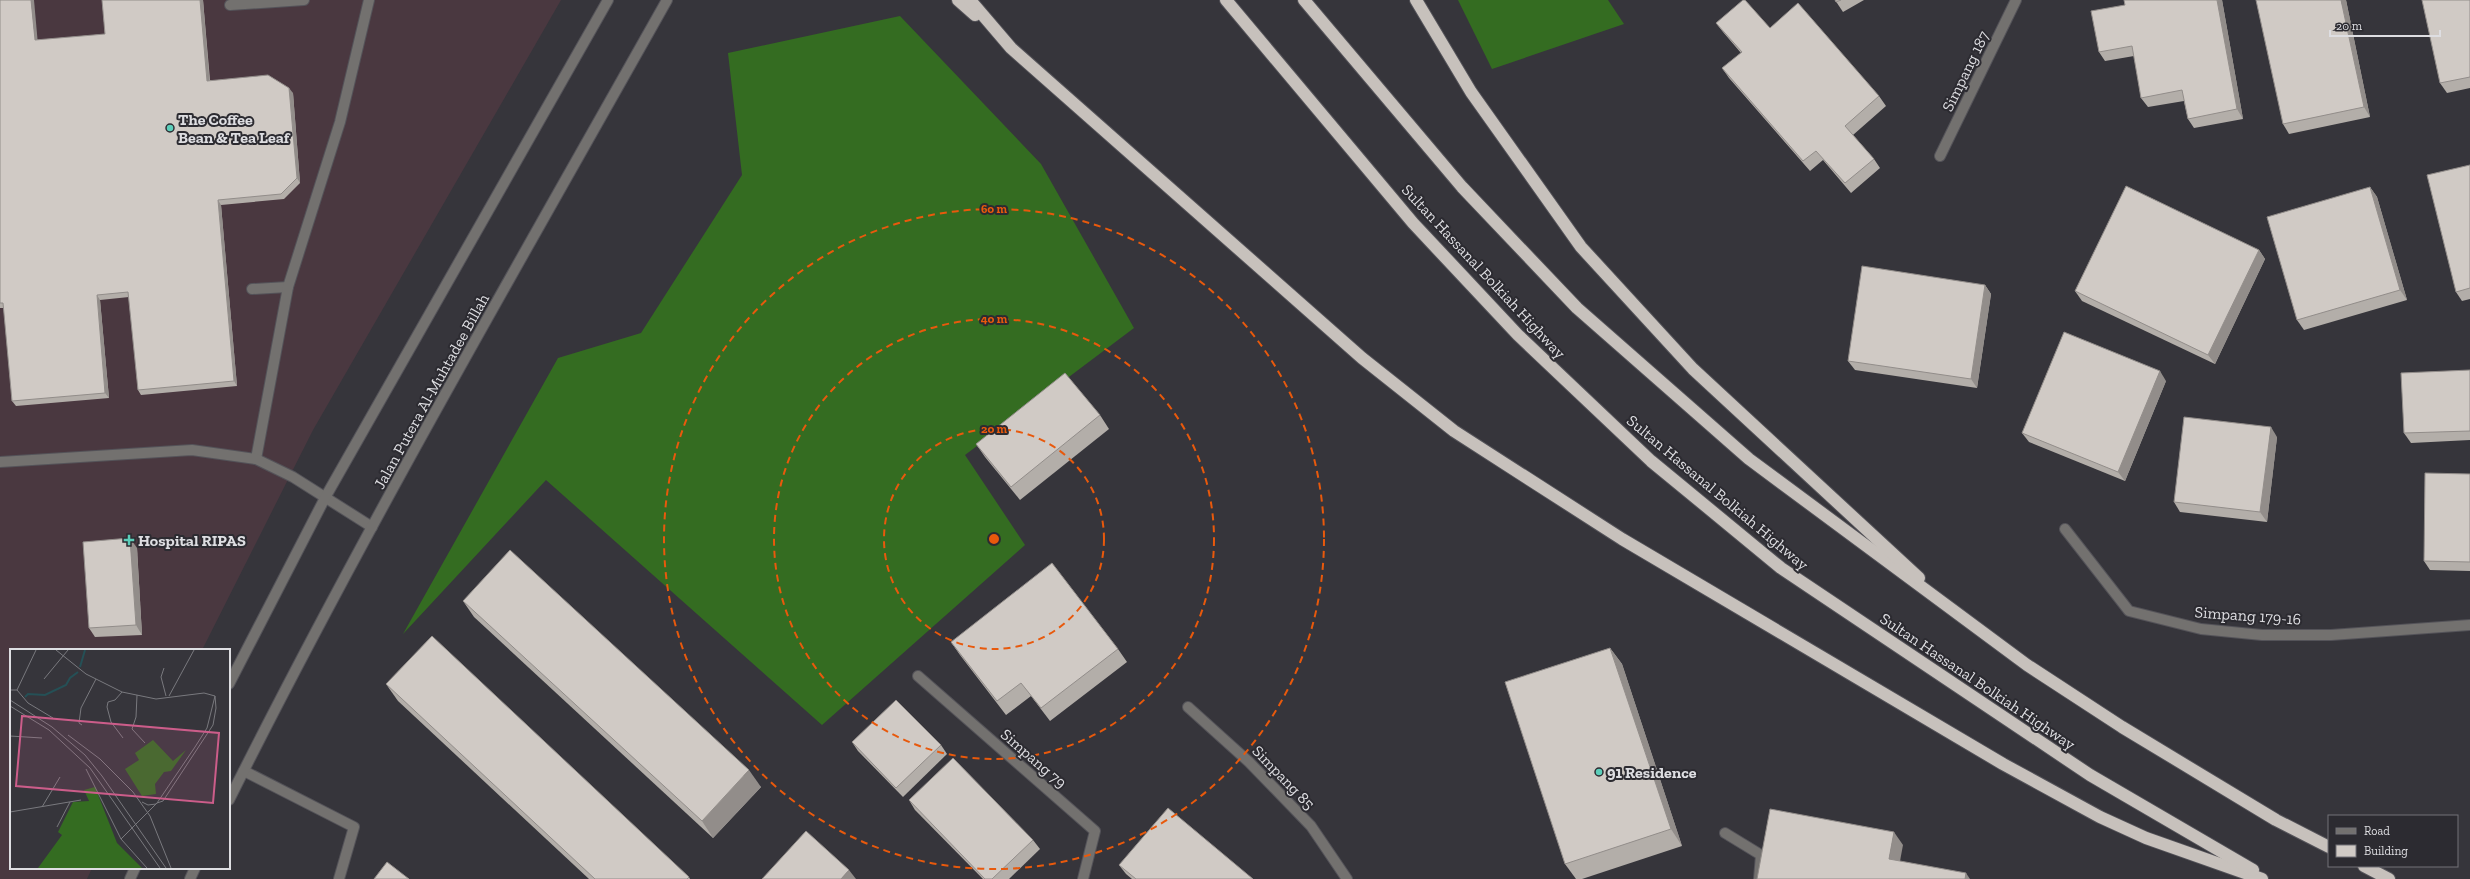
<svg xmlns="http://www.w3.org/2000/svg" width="2470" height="879" font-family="'Zilla Slab',serif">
	<rect width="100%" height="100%" fill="#36353b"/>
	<polygon fill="#4a3840" points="0,0 561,0 313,430 202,650 11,650 11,868 92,868 87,879 0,879"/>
	<g fill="#346c21">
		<polygon points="1458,0 1608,0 1624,24 1492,69"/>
		<polygon points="900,16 1041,164 1134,328 965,455 1025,545 822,725 546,480 403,634 558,358 641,333 742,175 728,53"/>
	</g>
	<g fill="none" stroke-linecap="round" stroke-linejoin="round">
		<defs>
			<g id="minor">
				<polyline points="230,5 304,0"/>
				<polyline points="1940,156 2016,0"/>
				<polyline points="252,289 288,287"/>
				<polyline points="256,459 288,287 340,122 369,0"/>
				<polyline points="0,462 192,450 256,459 293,477 372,527"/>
				<polyline points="2065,529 2129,611 2201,629 2262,635 2331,635 2470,625"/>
				<polyline points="918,676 1095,831 1083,879"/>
				<polyline points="229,684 326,496 608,0"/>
				<polyline points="1188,707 1249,762 1311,826 1347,879"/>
				<polyline points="244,771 354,827 339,879"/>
				<path d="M229,800c136,-272 289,-535 438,-800"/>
				<polyline points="1725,833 1761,855 1759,879"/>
				<polyline points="130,879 135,868"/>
				<polyline points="190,879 195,868"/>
			</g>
			<g id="highway">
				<polyline points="958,0 975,15"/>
				<polyline points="970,0 1011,48 1362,358 1454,431 1622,539 2003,764 2100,817 2146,838 2262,879"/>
				<polyline points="1226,0 1413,223 1518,335 1651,461 1781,568 2090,775 2253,870"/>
				<polyline points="1304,0 1462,187 1577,308 1749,459 2027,665 2122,727 2276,820 2329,847"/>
				<polyline points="1416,0 1471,92 1581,247 1693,369 1919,578"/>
				<polyline points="2364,866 2389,879"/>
			</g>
		</defs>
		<use href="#minor" stroke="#545359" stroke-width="12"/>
		<use href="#highway" stroke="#545359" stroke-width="14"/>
		<use href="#minor" stroke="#73716f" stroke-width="10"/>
		<use href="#highway" stroke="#c7c1bc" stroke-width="12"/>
	</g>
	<g fill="#b3aea9">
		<polygon points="0,0 38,40 105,34 102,0 203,0 210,80 293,93 300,183 284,199 221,205 237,386 141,395 138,390 129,297 100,300 109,398 16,406 12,401 4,308 0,308"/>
		<polygon points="1835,0 1864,0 1843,12"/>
		<polygon points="2124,0 2222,0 2243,119 2194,128 2188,119 2184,101 2148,107 2141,98 2134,56 2105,61 2099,52 2125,5"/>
		<polygon points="2346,0 2370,117 2289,134 2283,124"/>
		<polygon points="2470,0 2470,88 2447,93 2440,83"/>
		<polygon points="1716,23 1770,28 1879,96 1886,106 1853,135 1874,159 1880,168 1851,193 1823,160 1810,171 1729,78 1722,68 1741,53 1723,32"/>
		<polygon points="2470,165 2470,299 2462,301 2456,292"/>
		<polygon points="2370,187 2377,197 2407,300 2304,330 2297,320"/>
		<polygon points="2259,250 2265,259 2215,364 2082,301 2075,291"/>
		<polygon points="1985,285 1991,294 1977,388 1855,370 1848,361"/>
		<polygon points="2470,370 2470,440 2411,443 2404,433"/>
		<polygon points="2166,381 2125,481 2029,442 2022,433"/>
		<polygon points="1100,415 1109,429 1020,500 985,457 976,444"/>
		<polygon points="2277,437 2267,522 2180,512 2174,502"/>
		<polygon points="2470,474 2470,571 2430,570 2424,561"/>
		<polygon points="137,548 142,635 95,637 89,628"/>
		<polygon points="463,601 761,787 713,838 474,617"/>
		<polygon points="951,642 1118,649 1127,662 1050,721 1031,696 1006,715 960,655"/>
		<polygon points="1610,648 1622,664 1682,846 1582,879 1576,879 1565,864"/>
		<polygon points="386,684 689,877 690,879 589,879 398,701"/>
		<polygon points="852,742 941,745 947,754 903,797 858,751"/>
		<polygon points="909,800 1033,840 1040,849 1009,879 983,879 915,810"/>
		<polygon points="1119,865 1253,879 1132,879 1126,874"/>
	</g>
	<g fill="#928d8a">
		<polygon points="31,0 34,0 38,45 35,40"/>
		<polygon points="200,0 203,0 210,86 207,81"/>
		<polygon points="2217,0 2222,0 2243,119 2237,109"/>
		<polygon points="2341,0 2346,0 2370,117 2364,107"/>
		<polygon points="289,88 293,93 300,183 297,178"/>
		<polygon points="2370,187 2377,197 2407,300 2400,290"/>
		<polygon points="218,200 221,205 237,386 234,381"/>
		<polygon points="2259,250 2265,259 2215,364 2208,355"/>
		<polygon points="1985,285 1991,294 1977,388 1971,379"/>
		<polygon points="97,295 100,300 109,398 105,393"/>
		<polygon points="2160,371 2166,381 2125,481 2118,472"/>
		<polygon points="2271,427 2277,437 2267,522 2260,512"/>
		<polygon points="130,538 137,548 142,635 136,625"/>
		<polygon points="1610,648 1622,664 1682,846 1671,829"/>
		<polygon points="749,770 761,787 713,838 702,821"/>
		<polygon points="1894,832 1903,845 1898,872 1889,859"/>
		<polygon points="849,870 856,879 841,879"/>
		<polygon points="1966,873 1970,879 1965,879"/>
	</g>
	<g fill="#d0cac5" stroke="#928d8a">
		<polygon points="0,0 31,0 35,40 105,34 102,0 200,0 207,81 268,75 289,88 297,178 281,194 218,200 234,381 138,390 128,292 97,295 105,393 12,401 3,303 0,303"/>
		<polygon points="1743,0 1745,0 1770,28 1798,3 1879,96 1845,126 1874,159 1845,183 1816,151 1803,161 1722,68 1742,52 1716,23"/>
		<polygon points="1835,0 1841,0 1836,2"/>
		<polygon points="2124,0 2217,0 2237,109 2188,119 2182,90 2141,98 2132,46 2099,52 2091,11 2125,5"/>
		<polygon points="2256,0 2341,0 2364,107 2283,124"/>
		<polygon points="2422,0 2470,0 2470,77 2440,83"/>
		<polygon points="2470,165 2470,288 2456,292 2427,175"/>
		<polygon points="2126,186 2259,250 2208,355 2075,291"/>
		<polygon points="2370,187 2400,290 2297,320 2267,217"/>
		<polygon points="1862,266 1985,285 1971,379 1848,361"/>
		<polygon points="2064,332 2160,371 2118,472 2022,433"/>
		<polygon points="2470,370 2470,431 2404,433 2401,373"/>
		<polygon points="1065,373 1100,415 1011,487 976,444"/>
		<polygon points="2184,417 2271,427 2260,512 2174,502"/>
		<polygon points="2425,473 2470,474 2470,562 2424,561"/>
		<polygon points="130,538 136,625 89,628 83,542"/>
		<polygon points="510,550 749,770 702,821 463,601"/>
		<polygon points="1052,563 1118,649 1041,708 1021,683 997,701 951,642"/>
		<polygon points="432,636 689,877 687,879 595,879 386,684"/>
		<polygon points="1610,648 1671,829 1565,864 1505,682"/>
		<polygon points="896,700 941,745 896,788 852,742"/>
		<polygon points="953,758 1033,840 992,879 985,879 909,800"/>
		<polygon points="1168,808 1253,879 1136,879 1119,865"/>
		<polygon points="1770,809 1894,832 1889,859 1966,873 1965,879 1757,879"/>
		<polygon points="806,831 849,870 841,879 762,879"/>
		<polygon points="387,862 409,879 374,879"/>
	</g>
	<g fill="none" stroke="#e8590c" stroke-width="2" stroke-dasharray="7 5">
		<circle cx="994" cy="539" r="110"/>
		<circle cx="994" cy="539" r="220"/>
		<circle cx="994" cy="539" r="330"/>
	</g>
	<g fill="#5cceba" stroke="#2c2b31" stroke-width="1.5">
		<circle cx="170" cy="128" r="4"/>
		<path d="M127 534h4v4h4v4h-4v4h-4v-4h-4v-4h4z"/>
		<circle cx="1599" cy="772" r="4"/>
	</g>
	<g text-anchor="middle" stroke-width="4" stroke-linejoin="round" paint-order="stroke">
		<g font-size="16" fill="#dedee2" stroke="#2c2b31">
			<text transform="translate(1965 71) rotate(-64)" y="6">Simpang 187</text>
			<text transform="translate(1484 271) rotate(47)" y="6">Sultan Hassanal Bolkiah Highway</text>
			<text transform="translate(431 391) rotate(-61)" y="6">Jalan Putera Al-Muhtadee Billah</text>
			<text transform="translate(1718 492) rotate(40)" y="6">Sultan Hassanal Bolkiah Highway</text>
			<text transform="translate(2248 615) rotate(4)" y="6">Simpang 179-16</text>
			<text transform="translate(1978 681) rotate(34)" y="6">Sultan Hassanal Bolkiah Highway</text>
			<text transform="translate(1034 758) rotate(41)" y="6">Simpang 79</text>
			<text transform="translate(1284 777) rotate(46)" y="6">Simpang 85</text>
		</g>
		<g font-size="16" font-weight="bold" fill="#dedee2" stroke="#2c2b31" text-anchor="start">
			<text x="178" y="125">The Coffee<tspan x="178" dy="18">Bean &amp; Tea Leaf</tspan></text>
			<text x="138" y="546">Hospital RIPAS</text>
			<text x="1607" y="778">91 Residence</text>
		</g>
	</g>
	<g transform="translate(10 649)">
		<rect width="220" height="220" fill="#36353b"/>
		<path d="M143,91l20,21 13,-11 -15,21 -7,1 -9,12 1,10 -14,2 -17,-27 14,-9 -4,-7zM85,138l22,56 25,25h-104l24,-33 -4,-3 15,-30 16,-1 -5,-11z" fill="#346c21"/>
		<path fill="none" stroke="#255056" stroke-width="2" d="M70,18l5,-17M15,48l3,-3 17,1 21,-10 4,-7 8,-6"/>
		<path fill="none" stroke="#79797e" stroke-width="1" d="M46,1l30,24 36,18 34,7 48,-6 11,3M154,19l-3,9 5,19M34,30l24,-29M0,41h7l11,13 25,15M7,41l19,-40M112,43l-7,8 -7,2 -1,5 4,15 12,16M127,46l-1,22 -4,12 13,14M159,47l25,-46M0,51l42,27 33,28 17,21 64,92M0,57l39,24 41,38 70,100M72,76l-3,-2 2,-15 15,-29M58,86l32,24 33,33 17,24 21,52M0,87l32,2M76,120l35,70M132,153l6,3 8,-1M147,154l6,-2 50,-76 3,-17 -1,-12M32,158l18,-30M0,163l71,-12M47,178l13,-25M111,190l36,-36 38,-56 12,-19 8,-32M111,190l26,29"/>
		<path fill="#cc5d8a" fill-opacity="0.15" stroke="#cc5d8a" stroke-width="2" d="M12,67l197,17 -6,70 -197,-17z"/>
		<rect width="220" height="220" fill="none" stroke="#dedee2" stroke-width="2"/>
	</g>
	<circle cx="994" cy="539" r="6" fill="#e8590c" stroke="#2c2b31" stroke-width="2"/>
	<g font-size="12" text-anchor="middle" font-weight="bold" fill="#e8590c" stroke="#2c2b31" stroke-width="4" stroke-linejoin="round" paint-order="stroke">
		<text x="994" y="213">60 m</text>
		<text x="994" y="323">40 m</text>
		<text x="994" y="433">20 m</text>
	</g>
	<rect x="2328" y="815" width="130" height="52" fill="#2c2b31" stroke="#737378"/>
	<rect x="2336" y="828" width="20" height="6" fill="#73716f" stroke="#737378"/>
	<text x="2364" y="835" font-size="12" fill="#dedee2">Road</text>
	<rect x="2336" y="845" width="20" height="12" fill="#d0cac5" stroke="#737378"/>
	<text x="2364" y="855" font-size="12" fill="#dedee2">Building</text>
	<path d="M2330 30v6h110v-6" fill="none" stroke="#dedee2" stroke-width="2"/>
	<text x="2336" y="30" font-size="12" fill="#dedee2" stroke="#2c2b31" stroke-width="3" paint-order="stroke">20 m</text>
</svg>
